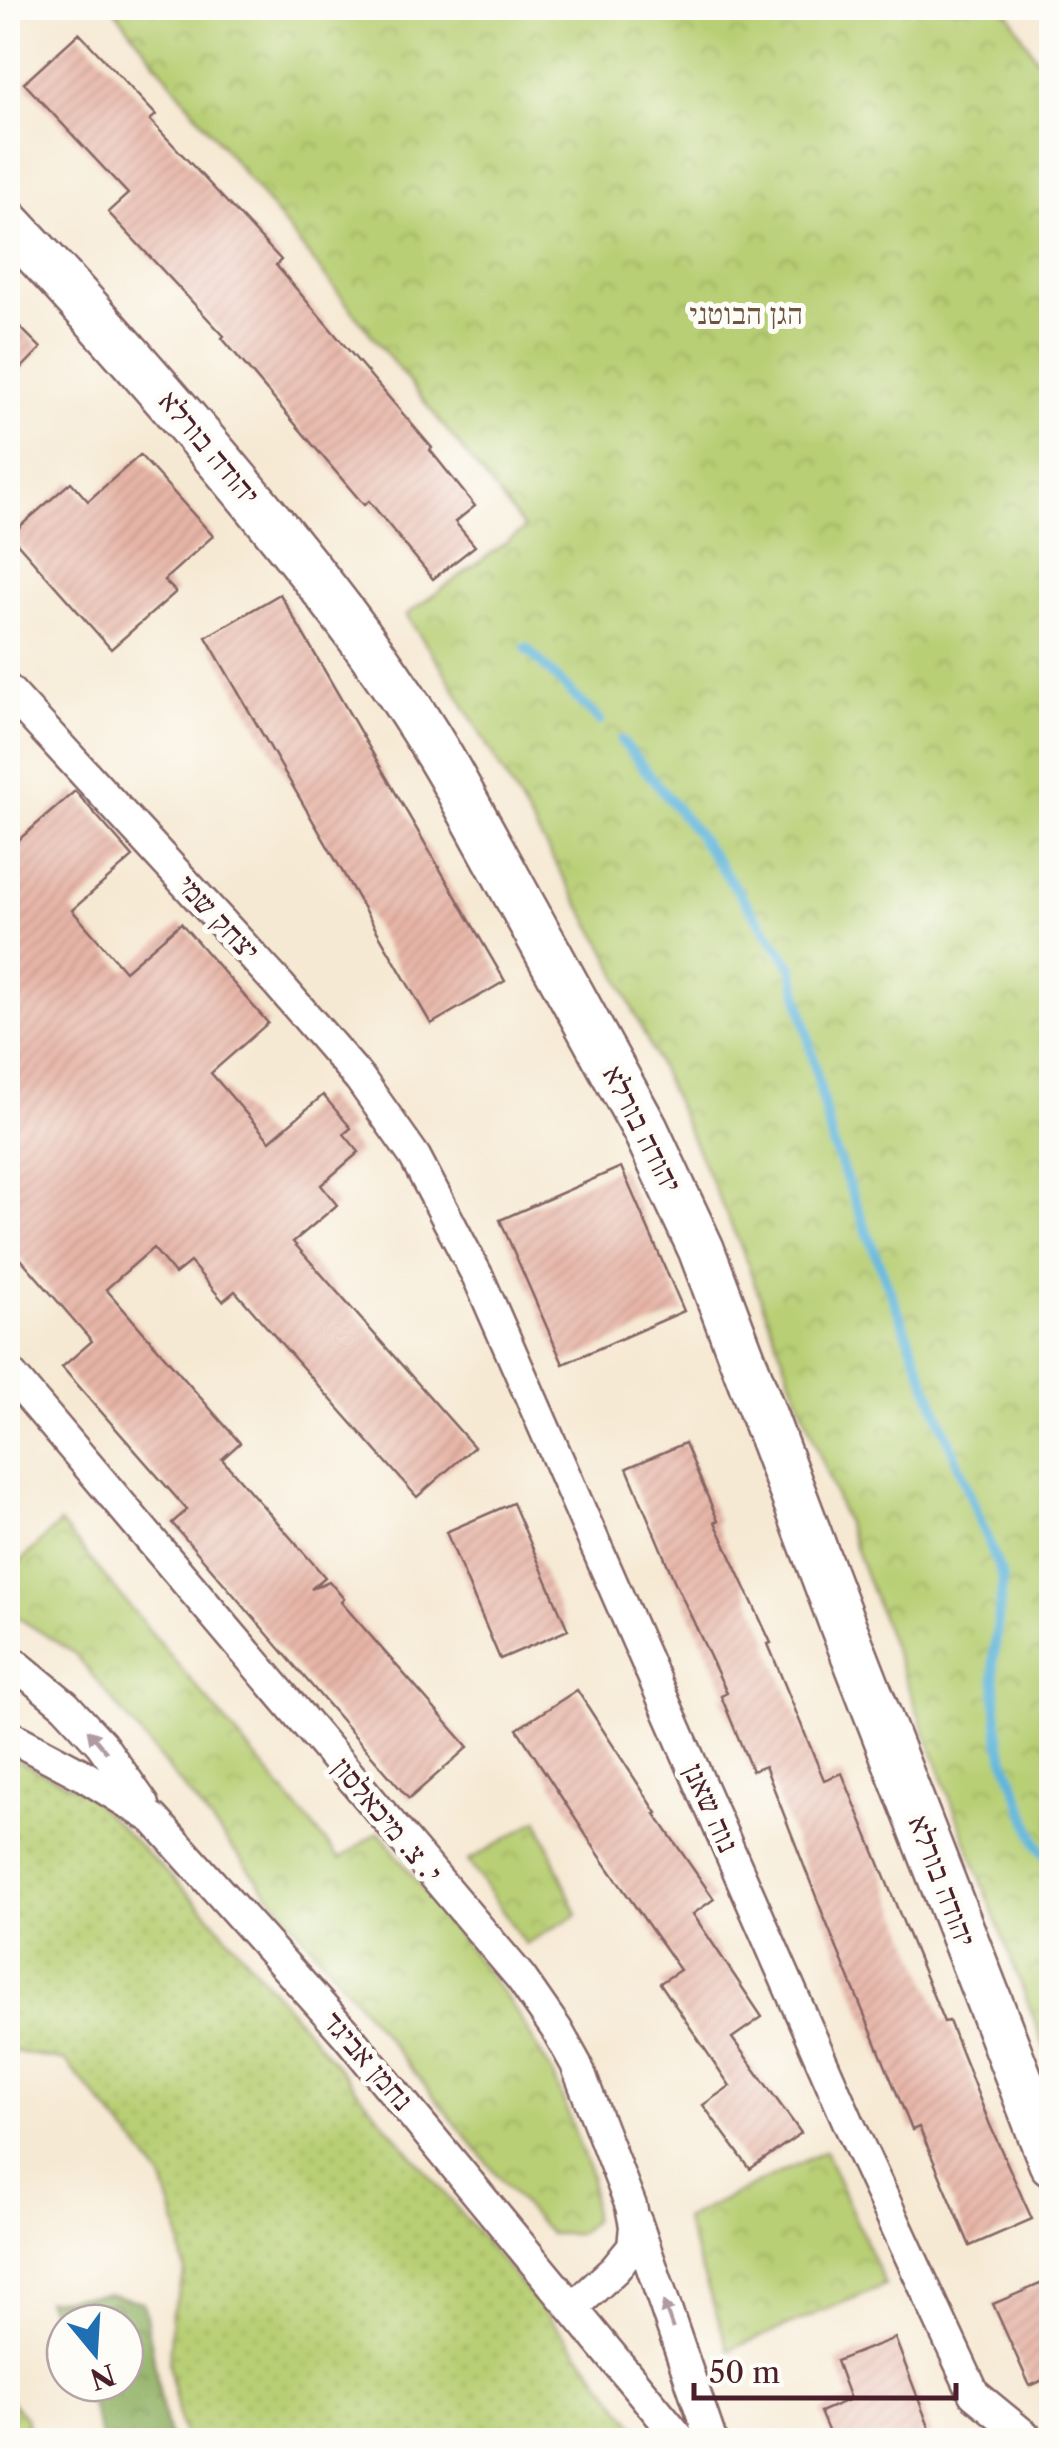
<svg xmlns="http://www.w3.org/2000/svg" width="1059" height="2448" font-family="'Libre Caslon Text','Frank Ruhl Libre',serif">
	<defs>
		<pattern id="grass-dots" width="8" height="8" patternUnits="userSpaceOnUse" patternTransform="scale(2.5)"><rect width="8" height="8" fill="#b8cf74"/><path d="M2 2h.1M6 6h.1" fill="none" stroke="#a0b165" stroke-width="1.8" stroke-linecap="round"/></pattern>
		<pattern id="forest-crowns" width="20" height="18" patternUnits="userSpaceOnUse" patternTransform="scale(2.5)"><rect width="20" height="18" fill="#92b266"/><path d="M2 6a3 3 0 1 1 6 0M12 15a3 3 0 1 1 6 0" fill="none" stroke="#799054"/></pattern>
		<pattern id="park-crowns" width="20" height="18" patternUnits="userSpaceOnUse" patternTransform="scale(2.5)"><rect width="20" height="18" fill="#b8cf74"/><path d="M2 6a3 3 0 1 1 6 0M12 15a3 3 0 1 1 6 0" fill="none" stroke="#a0b165"/></pattern>
		<pattern id="building-hatch" width="6" height="6" patternUnits="userSpaceOnUse" patternTransform="scale(2.5)"><rect width="6" height="6" fill="#e7b5a7"/><path d="M-1 1l2-2M0 6l6-6M5 7l2-2" fill="none" stroke="#c89b90"/></pattern>
	</defs>
	<rect width="100%" height="100%" fill="#fdfcf7"/>
	<filter id="ink" filterUnits="userSpaceOnUse"><feTurbulence type="fractalNoise" baseFrequency=".01" numOctaves="2"/><feDisplacementMap in="SourceGraphic" scale="20" xChannelSelector="R" yChannelSelector="G"/><feConvolveMatrix kernelMatrix="1 2 1 2 8 2 1 2 1" color-interpolation-filters="sRGB"/></filter>
	<filter id="wash" filterUnits="userSpaceOnUse"><feTurbulence type="fractalNoise" baseFrequency=".0048" numOctaves="4" result="noise"/><feDisplacementMap in="SourceGraphic" scale="40" xChannelSelector="R" yChannelSelector="G"/><feGaussianBlur stdDeviation="2.25" result="paint"/><feColorMatrix in="noise" values="0 0 0 0 0 0 0 0 0 0 0 0 0 0 0 0 0 1.4 0 .05"/><feComposite in="paint" operator="in"/></filter>
	<g filter="url(#wash)">
		<rect width="100%" height="100%" fill="#f6e9d3"/>
		<g fill="url(#grass-dots)" stroke="#817750" stroke-width="2.5">
			<polygon points="8,1756 85,1793 206,1911 594,2371 646,2440 186,2440 181,2427 169,2364 172,2312 185,2274 178,2229 163,2181 138,2146 65,2061 8,2050"/>
			<polygon points="8,2399 25,2417 33,2440 8,2440"/>
		</g>
		<path fill="url(#forest-crowns)" stroke="#6e6848" stroke-width="2.5" d="M107,2294l36,8c11,46 14,93 27,138h-68l-17,-57h40v-60h-60v16l-19,-39z"/>
		<g fill="url(#park-crowns)" stroke="#817750" stroke-width="2.5">
			<polygon points="113,8 1006,8 1051,83 1051,2064 741,1247 607,952 444,671 406,615 525,529"/>
			<polygon points="60,1523 340,1859 379,1832 514,2008 554,2076 591,2176 593,2220 578,2234 550,2234 507,2187 75,1654 8,1611 8,1574"/>
			<polygon points="538,1820 577,1915 525,1944 468,1861"/>
			<polygon points="825,2151 885,2285 729,2350 684,2219"/>
		</g>
		<g fill="none" stroke-linecap="round" stroke-linejoin="round">
			<g stroke="#5eb5db" stroke-width="10">
				<polyline points="526,648 600,721"/>
				<polyline points="621,740 695,831 792,967 833,1145 1003,1579 993,1661 1000,1745 1037,1845 1052,1862"/>
			</g>
		</g>
		<g id="blocks">
			<g fill="url(#building-hatch)">
				<polygon points="79,33 156,115 150,120 281,260 276,265 432,448 430,450 475,506 455,522 475,546 433,579 369,501 364,505 222,338 224,336 108,212 128,194 24,83"/>
				<polygon points="8,315 41,348 8,382"/>
				<polygon points="140,455 213,536 164,580 176,592 111,649 10,535 71,482 88,501"/>
				<polygon points="280,594 505,981 431,1024 206,637"/>
				<polygon points="75,791 133,857 72,910 125,971 181,923 268,1023 211,1073 270,1141 323,1095 351,1128 344,1134 359,1152 321,1185 337,1205 293,1242 474,1447 417,1497 235,1291 223,1301 190,1262 175,1274 153,1248 106,1289 240,1443 222,1459 325,1577 311,1589 329,1581 344,1599 341,1602 468,1747 409,1799 172,1523 187,1510 62,1367 92,1341 8,1244 8,872 14,867 8,849"/>
				<polygon points="621,1167 684,1311 563,1364 500,1220"/>
				<polygon points="685,1443 718,1521 715,1522 771,1643 768,1644 824,1780 842,1773 944,2022 949,2021 990,2125 1032,2219 970,2246 919,2127 912,2130 824,1917 765,1766 752,1771 721,1696 727,1693 674,1580 627,1468"/>
				<polygon points="513,1503 568,1630 500,1659 446,1532"/>
				<polygon points="577,1690 657,1813 655,1814 714,1899 693,1914 762,2017 732,2038 801,2133 750,2169 703,2105 730,2086 660,1983 680,1970 597,1852 517,1729"/>
				<polygon points="1052,2279 1052,2376 1030,2386 993,2304"/>
				<polygon points="895,2338 934,2440 832,2440 820,2412 850,2399 836,2361"/>
			</g>
		</g>
	</g>
	<g filter="url(#ink)">
		<use href="#blocks" fill-opacity="0" stroke="#866666" stroke-width="2.5"/>
		<g fill="none" stroke-linecap="round" stroke-linejoin="round">
			<defs>
				<g id="street">
					<polyline points="8,690 279,985 360,1079 415,1157 479,1279 850,2126 974,2394 1030,2440"/>
					<polyline points="8,1371 521,1978 557,2030 576,2064 631,2206 635,2226 633,2247 615,2269 573,2308"/>
					<polyline points="8,1658 65,1705 101,1744 144,1805"/>
					<polyline points="8,1735 83,1775 154,1819 346,2034 681,2440"/>
					<polyline points="636,2221 711,2440"/>
				</g>
				<path id="secondary" d="M8,223c75,79 147,161 217,244 82,98 161,196 225,307l195,355 56,120 142,377 209,537"/>
			</defs>
			<use href="#street" stroke="#866666" stroke-width="35"/>
			<use href="#secondary" stroke="#866666" stroke-width="50"/>
			<use href="#street" stroke="#fff" stroke-width="30"/>
			<use href="#secondary" stroke="#fff" stroke-width="45"/>
		</g>
		<defs><path id="oneway-solid" d="M-6-.8H1V-3.2L6.5 0L1 3.2V.8H-6Z" transform="scale(2.5)"/></defs>
		<g fill="#ae9aa0">
			<use href="#oneway-solid" transform="translate(97 1741) rotate(-130)"/>
			<use href="#oneway-solid" transform="translate(668 2315) rotate(-109)"/>
		</g>
	</g>
	<g text-anchor="middle" stroke-width="10" stroke-linejoin="round" paint-order="stroke">
		<g font-size="30" fill="#6b5441" stroke="#fdfcf7">
			<text x="746" y="324">הגן הבוטני</text>
		</g>
		<g font-size="30" fill="#4a1f2b" stroke="#fdfcf7">
			<text transform="translate(209 448) rotate(50)" y="10">יהודה בורלא</text>
			<text transform="translate(218 918) rotate(47)" y="10">יצחק שמי</text>
			<text transform="translate(642 1129) rotate(63)" y="10">יהודה בורלא</text>
			<text transform="translate(711 1808) rotate(66)" y="10">נוה שאנן</text>
			<text transform="translate(387 1820) rotate(50)" y="10">י. צ. מיכאלסון</text>
			<text transform="translate(942 1881) rotate(69)" y="10">יהודה בורלא</text>
			<text transform="translate(368 2061) rotate(49)" y="10">נחמן אביגד</text>
		</g>
	</g>
	<rect width="1059" height="2448" fill="none" stroke="#fdfcf7" stroke-width="40"/>
	<g transform="translate(95 2353) rotate(162)"><circle r="48" fill="#fdfcf7" stroke="#b5a4a5" stroke-width="2.5"/>
	<path d="M0-8L18 38L0 25L-18 38Z" fill="#1f6fb2"/>
	<text y="-15" font-size="28" font-weight="bold" text-anchor="middle" fill="#4a1f2b">N</text>
	</g>
	<path d="M694 2383v15h262v-15" fill="none" stroke="#4a1f2b" stroke-width="5"/>
	<text x="709" y="2383" font-size="30" fill="#4a1f2b" stroke="#fdfcf7" stroke-width="8" paint-order="stroke">50 m</text>
</svg>
